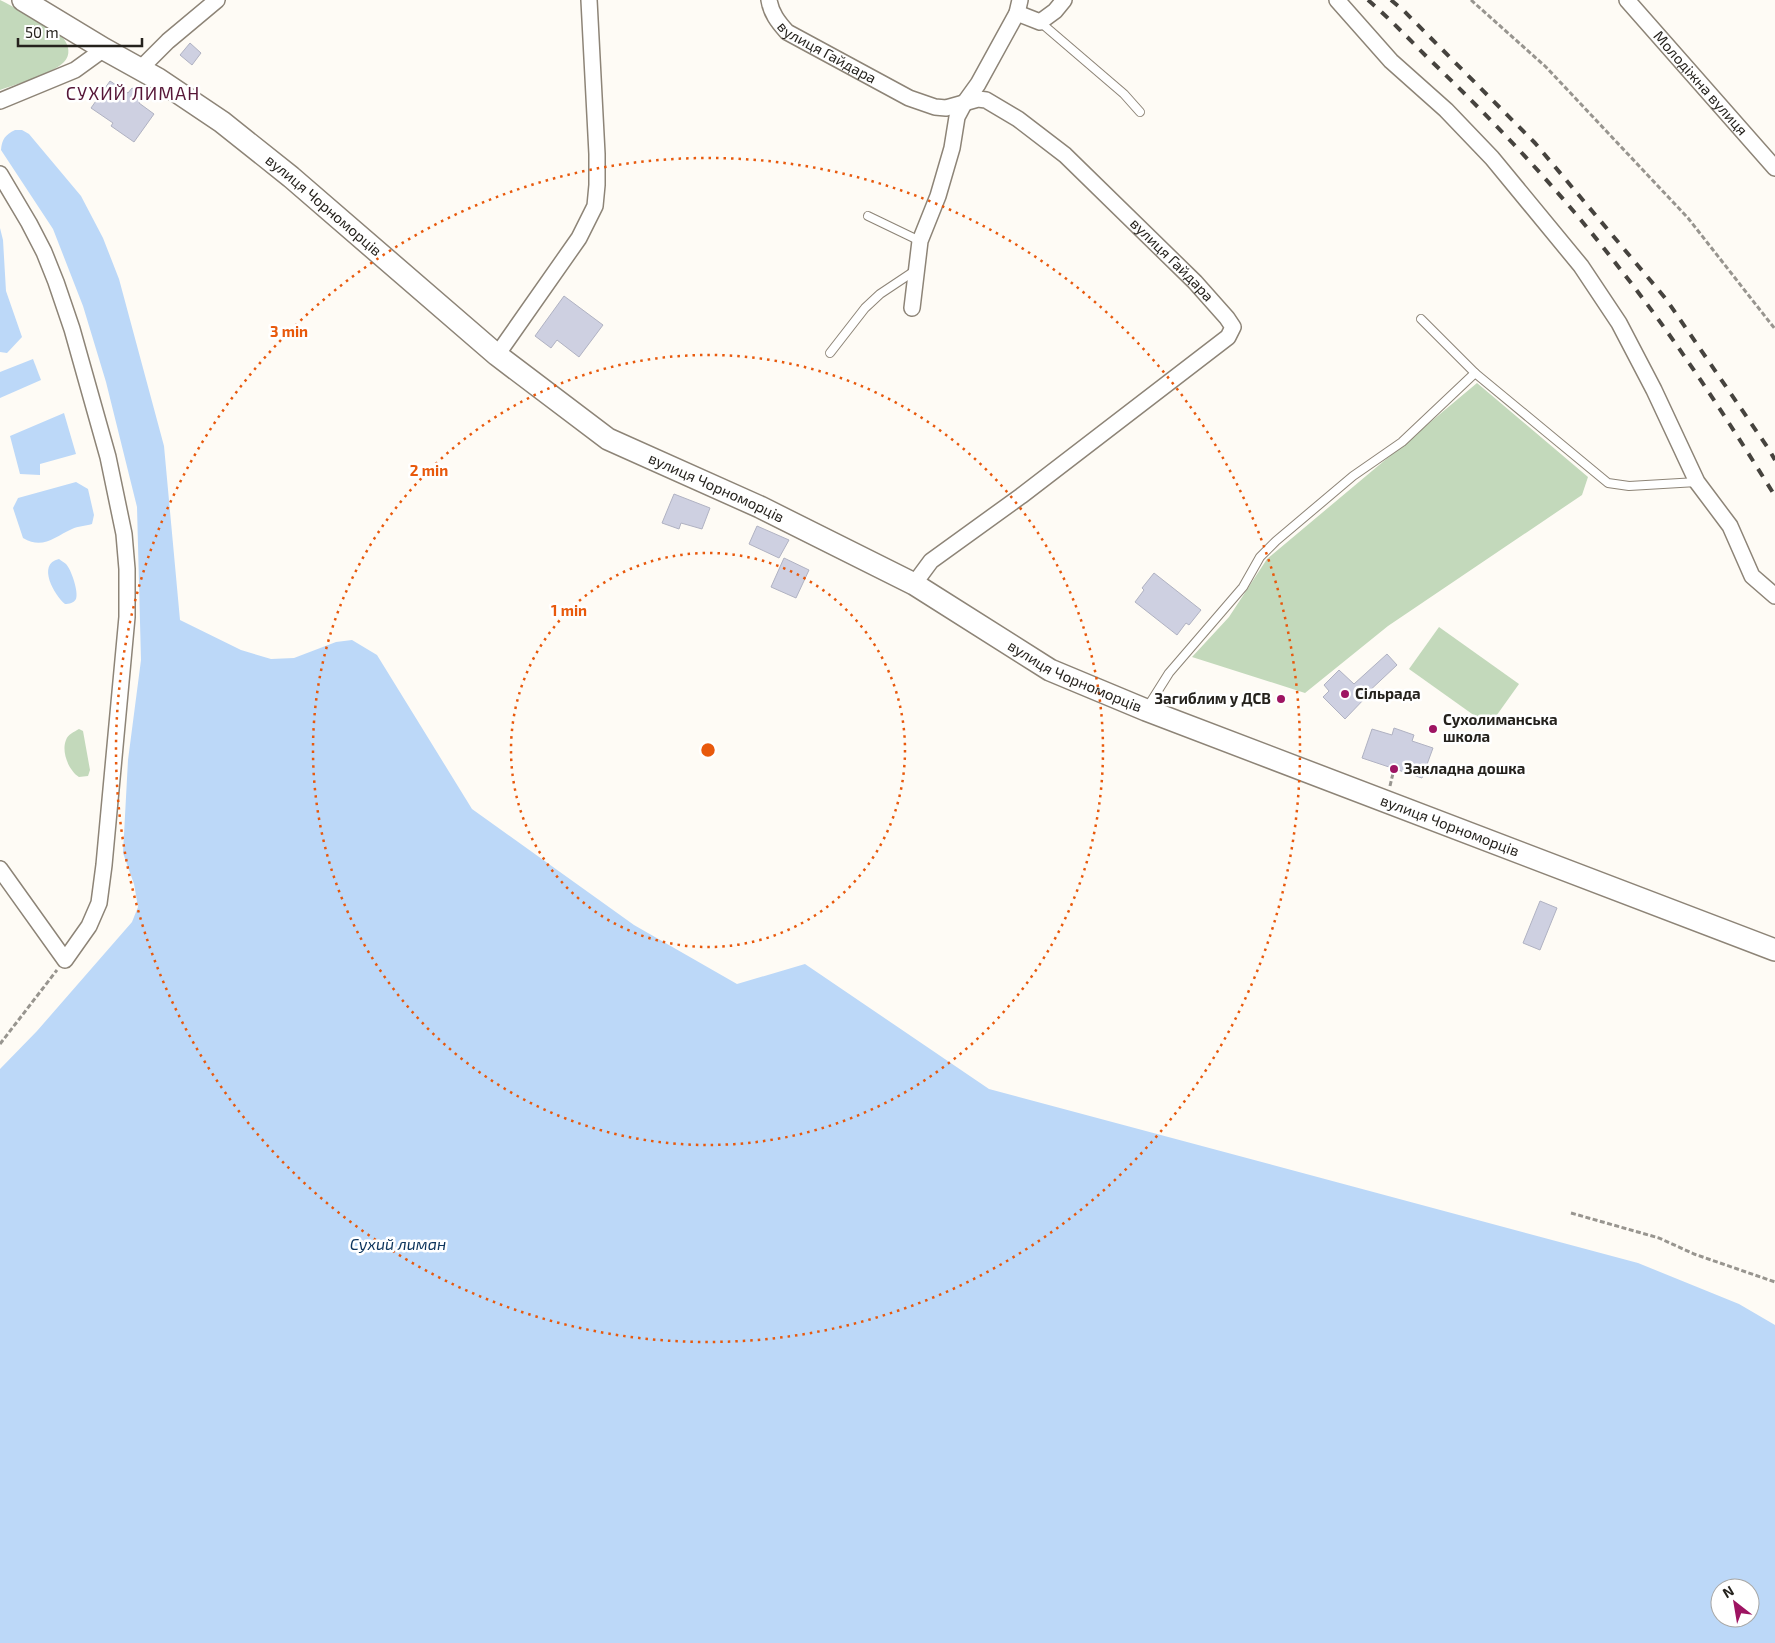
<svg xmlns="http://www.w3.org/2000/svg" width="1775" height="1643" font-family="'Exo 2',sans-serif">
	<rect width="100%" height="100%" fill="#fefbf5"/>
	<g fill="#c3d9bb">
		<path d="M0,0c9,4 59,32 63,38 6,7 8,17 1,24 -12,12 -47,22 -64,28z"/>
		<polygon points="1477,383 1588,477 1582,495 1388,626 1305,693 1192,657 1229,617 1267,559"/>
		<polygon points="1439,627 1519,684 1489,726 1409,669"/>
		<path d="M79,729l4,2 7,39 -2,6 -9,1c-10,-6 -18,-25 -13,-37 2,-6 8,-8 13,-11z"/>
	</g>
	<g fill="#bcd8f8" fill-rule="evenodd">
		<path d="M15,130h7l7,4 52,62 22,42 16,41 45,167 16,174 61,30 30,9 23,-1 42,-16 16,-2 25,15 95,154 162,116 103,59 68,-20 184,125 649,174 101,41 36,21v318h-1775v-574l37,-38 95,-109 6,-15 -4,-23 -11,-31 5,-93 13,-100 -4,-153 -31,-125 -23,-76 -30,-77 -52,-79c1,-11 4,-15 14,-20zM1720,1588h30v30h-30z"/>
		<polygon points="0,228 3,240 6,291 22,337 7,353 0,352"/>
		<polygon points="33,359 41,380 0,398 0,372"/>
		<polygon points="64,413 76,454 40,464 40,475 20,474 10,436"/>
		<path d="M76,482l12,7 6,26 -2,9c-7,2 -14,2 -20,5 -18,8 -29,21 -49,9l-10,-30 5,-10z"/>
		<path d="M59,559c2,2 5,3 7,5 5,5 13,28 10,35 -2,4 -7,5 -11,5 -10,-8 -29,-40 -6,-45z"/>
	</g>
	<g fill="#ced0e1" stroke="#b0b2c2">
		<polygon points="190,43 201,53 192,65 180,55"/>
		<polygon points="110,81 128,93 132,88 143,96 139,103 154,114 134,142 111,126 113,123 91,108"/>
		<polygon points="564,296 603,325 579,357 557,340 551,348 535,336"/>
		<polygon points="674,494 710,508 702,529 681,523 679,529 662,523"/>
		<polygon points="757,526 789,540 779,558 749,544"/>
		<polygon points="784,558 809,570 796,598 771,587"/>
		<polygon points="1154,573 1201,610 1189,625 1186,623 1177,635 1135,602 1144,590 1142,588"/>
		<polygon points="1387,654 1397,665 1365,695 1367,696 1345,719 1323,697 1329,691 1324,685 1339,670 1354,684"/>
		<polygon points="1394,728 1414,735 1412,741 1433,748 1422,778 1362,758 1372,729 1392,735"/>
		<polygon points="1540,901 1557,908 1540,950 1523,943"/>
	</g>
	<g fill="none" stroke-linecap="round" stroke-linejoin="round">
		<defs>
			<g id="service">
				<polyline points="1040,22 1124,94 1140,112"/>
				<polyline points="868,216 920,241"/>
				<polyline points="1421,319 1475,373 1608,483 1629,486 1697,482"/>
				<polyline points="830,353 865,308 880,294 916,270"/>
				<polyline points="1147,708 1169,673 1243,587 1260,557 1276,541 1353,476 1402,442 1475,373"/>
			</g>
			<g id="minor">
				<path id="s1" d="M769,0c2,13 9,22 18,32l122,66 26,9 11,1 32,-9 8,1 32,19 47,36 130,127 32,36 6,9 -5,10 -207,159 -90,65 -17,23"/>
				<polyline points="1337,0 1391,61 1446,110 1492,158 1581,266 1619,323 1654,390 1697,482 1730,526 1752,576 1775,596"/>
				<path id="s2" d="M1627,0l148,168"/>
				<polyline points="1017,13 1040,22 1055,11 1064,0"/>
				<polyline points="140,69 168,41 217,0"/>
				<polyline points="0,101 75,70 104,49"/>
				<polyline points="0,174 29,223 44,252 56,282 72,329 108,457 124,534 127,569 127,617 104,865 99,903 89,926 65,960 0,869"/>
				<polyline points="912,308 920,241 938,196 952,148 957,117 965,102 978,84 1017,13 1020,0"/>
				<polyline points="497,355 579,238 595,206 597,185 597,154 589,0"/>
			</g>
			<g id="secondary">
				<path id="s3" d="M23,0l81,49 54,30 64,43 69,55 206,178 111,84 152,68 154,77 136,86 96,40 629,240"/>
			</g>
		</defs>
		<use href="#service" stroke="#8d8477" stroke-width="10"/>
		<use href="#minor" stroke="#8d8477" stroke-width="18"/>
		<use href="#secondary" stroke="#8d8477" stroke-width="24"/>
		<g stroke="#98958f" stroke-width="3" stroke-dasharray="5 2.5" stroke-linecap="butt">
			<polyline points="1471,0 1546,67 1688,218 1775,329"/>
			<polyline points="1390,786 1394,769"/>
			<polyline points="0,1044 57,970"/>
			<polyline points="1571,1213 1659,1238 1694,1254 1775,1282"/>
		</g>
		<use href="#service" stroke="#fff" stroke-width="8"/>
		<use href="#minor" stroke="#fff" stroke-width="15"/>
		<use href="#secondary" stroke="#fff" stroke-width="21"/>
		<g stroke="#46433e" stroke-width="4" stroke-dasharray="9 9" stroke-linecap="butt">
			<path d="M1368,0c21,18 40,38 60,58 68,65 132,133 189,207 58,73 109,152 158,231"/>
			<polyline points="1391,0 1404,11 1535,143 1666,299 1768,448 1775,460"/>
		</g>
	</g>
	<g fill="none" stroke="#e8590c" stroke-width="2.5" stroke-dasharray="2.5 5">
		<circle cx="708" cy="750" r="197"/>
		<circle cx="708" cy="750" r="395"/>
		<circle cx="708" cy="750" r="592"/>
	</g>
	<g fill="#9e1462" stroke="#fff" stroke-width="2">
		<circle cx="1345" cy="694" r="5"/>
		<circle cx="1281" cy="699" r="5"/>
		<circle cx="1433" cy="729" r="5"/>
		<circle cx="1394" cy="769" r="5"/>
	</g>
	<g text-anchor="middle" stroke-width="5" stroke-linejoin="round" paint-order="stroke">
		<g font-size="15" fill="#25221d" stroke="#fff">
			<text dy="5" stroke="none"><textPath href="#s1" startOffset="82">вулиця Гайдара</textPath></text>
			<text dy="5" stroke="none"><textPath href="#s2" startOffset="111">Молодіжна вулиця</textPath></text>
			<text dy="5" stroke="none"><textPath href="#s3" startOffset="365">вулиця Чорноморців</textPath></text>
			<text dy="5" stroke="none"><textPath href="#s1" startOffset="502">вулиця Гайдара</textPath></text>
			<text dy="5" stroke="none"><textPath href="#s3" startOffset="852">вулиця Чорноморців</textPath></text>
			<text dy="5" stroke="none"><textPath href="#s3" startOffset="1258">вулиця Чорноморців</textPath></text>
			<text dy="5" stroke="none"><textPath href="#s3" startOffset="1662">вулиця Чорноморців</textPath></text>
		</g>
		<g font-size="15" font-weight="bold" fill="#25221d" stroke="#fff" text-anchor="start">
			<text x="1355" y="699">Сільрада</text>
			<text x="1271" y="704" text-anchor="end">Загиблим у ДСВ</text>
			<text x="1443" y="725">Сухолиманська<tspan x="1443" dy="17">школа</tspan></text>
			<text x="1404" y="774">Закладна дошка</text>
		</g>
		<g font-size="16" font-style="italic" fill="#0c345c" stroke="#fff">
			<text x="398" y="1250">Сухий лиман</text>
		</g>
		<g font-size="18" letter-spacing="1" fill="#561637" stroke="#fff">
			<text x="133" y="100">СУХИЙ ЛИМАН</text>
		</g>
	</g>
	<circle cx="708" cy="750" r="8" fill="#e8590c" stroke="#fff" stroke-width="2.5"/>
	<g font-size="15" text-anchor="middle" font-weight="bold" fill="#e8590c" stroke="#fff" stroke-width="5" stroke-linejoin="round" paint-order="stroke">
		<text x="289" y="337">3 min</text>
		<text x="429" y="476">2 min</text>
		<text x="569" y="616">1 min</text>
	</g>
	<g transform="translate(1735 1603) rotate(329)"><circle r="24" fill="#ffffff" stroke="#a8a7a5"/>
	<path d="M0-4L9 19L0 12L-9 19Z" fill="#9e1462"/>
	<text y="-8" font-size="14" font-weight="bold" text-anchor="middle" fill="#25221d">N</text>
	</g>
	<path d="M18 38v8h124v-8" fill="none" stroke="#25221d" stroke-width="2.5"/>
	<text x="25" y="38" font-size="15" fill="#25221d" stroke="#ffffff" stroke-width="4" paint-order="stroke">50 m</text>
</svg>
